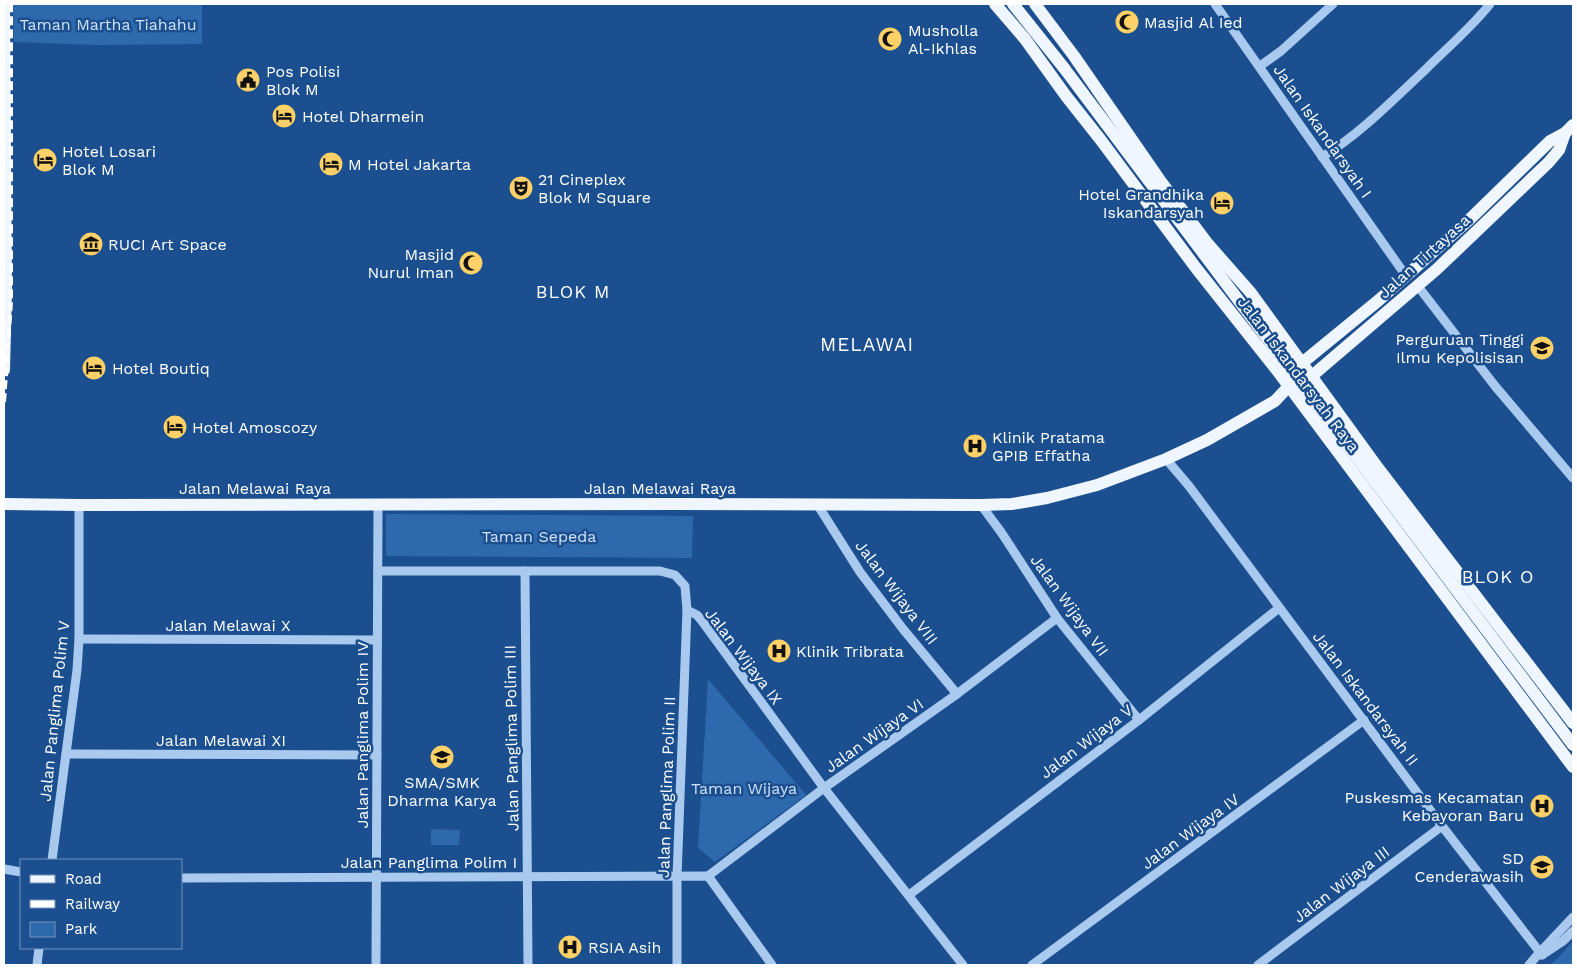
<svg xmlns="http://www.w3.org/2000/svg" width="1577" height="969" font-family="'Work Sans',sans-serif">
	<rect width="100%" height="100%" fill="#1b4f8f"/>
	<g fill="#2e69ad">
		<polygon points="13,4 202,4 202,44 97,45 14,42"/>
		<polygon points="386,514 693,516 692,558 386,556"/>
		<polygon points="708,679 806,795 715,862 698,848"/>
		<polygon points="431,829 460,830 459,845 431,845"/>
		<polygon points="1573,941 1573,965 1548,965 1556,960"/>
	</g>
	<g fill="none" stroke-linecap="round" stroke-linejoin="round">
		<g stroke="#a9c9ee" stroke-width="9">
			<polyline points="1215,4 1406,276"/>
			<polyline points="1260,66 1281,51 1333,4"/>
			<path d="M1322,157c38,-23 71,-57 103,-87 22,-22 46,-42 65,-66"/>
			<polyline points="1417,285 1495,386 1573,478"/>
			<polyline points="1166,459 1189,486 1442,826 1542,955"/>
			<polyline points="817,504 860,572 903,629 957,694"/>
			<polyline points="981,505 1001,532 1057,618 1139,720"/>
			<polyline points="378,571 660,571 675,575 685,586 687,610 677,877 677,965"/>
			<polyline points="525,571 528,965"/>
			<polyline points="687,610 697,615 702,621 824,788 963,965"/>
			<polyline points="79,639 377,640"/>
			<polyline points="66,754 377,755"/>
			<polyline points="52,860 77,670 79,639 79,505"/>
			<polyline points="4,869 21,872"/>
			<polyline points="708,876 824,788 957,694 1057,618"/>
			<polyline points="181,878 708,876 772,965"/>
			<polyline points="909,895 1139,720 1279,608"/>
			<polyline points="1542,955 1563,941 1573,931"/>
			<polyline points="37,965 39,948"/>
			<polyline points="376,965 378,505"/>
			<polyline points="1032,965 1364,720"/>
			<polyline points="1258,965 1442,826"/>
			<polyline points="1529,965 1540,952 1573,917"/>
		</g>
		<g stroke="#f0f6ff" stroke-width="12">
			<polyline points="995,4 1025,39 1066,96 1100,139 1196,268 1276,369 1573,767"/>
			<polyline points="1013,4 1064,68"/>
			<polyline points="1035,4 1074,56 1159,179 1208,244 1251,293 1378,468 1573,723"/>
			<polyline points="4,370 6,289 4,4"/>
			<polyline points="1306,381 1437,269 1549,162 1559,150 1565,133"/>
			<polyline points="4,504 79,505 677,504 981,505 1012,504 1047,498 1097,485 1166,459 1207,440 1275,401 1289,386 1302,363 1379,300 1470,219 1550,141 1565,133 1573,125"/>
		</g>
		<polyline stroke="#fff" stroke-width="4" stroke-dasharray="9 4" stroke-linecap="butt" points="4,402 11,302 11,4"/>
		<polyline stroke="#f0f6ff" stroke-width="12" points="1064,68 1573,745"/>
	</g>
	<defs>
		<symbol id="mosque-disc" viewBox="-11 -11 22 22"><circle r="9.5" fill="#ffd166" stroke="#1b4f8f"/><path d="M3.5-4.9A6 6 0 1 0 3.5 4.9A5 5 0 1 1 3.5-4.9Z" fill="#111"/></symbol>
		<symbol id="civic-disc" viewBox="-11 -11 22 22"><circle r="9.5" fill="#ffd166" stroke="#1b4f8f"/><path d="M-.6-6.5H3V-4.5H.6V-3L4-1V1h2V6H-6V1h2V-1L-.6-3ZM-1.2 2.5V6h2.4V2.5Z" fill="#111"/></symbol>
		<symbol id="hotel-disc" viewBox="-11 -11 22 22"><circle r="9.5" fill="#ffd166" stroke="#1b4f8f"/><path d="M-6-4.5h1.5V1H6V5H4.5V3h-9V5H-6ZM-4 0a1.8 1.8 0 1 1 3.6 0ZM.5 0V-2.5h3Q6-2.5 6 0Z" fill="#111"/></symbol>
		<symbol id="theatre-disc" viewBox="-11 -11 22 22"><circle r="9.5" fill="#ffd166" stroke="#1b4f8f"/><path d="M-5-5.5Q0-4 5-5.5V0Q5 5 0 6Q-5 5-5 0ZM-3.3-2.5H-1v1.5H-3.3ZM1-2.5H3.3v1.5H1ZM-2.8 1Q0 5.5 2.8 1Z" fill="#111"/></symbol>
		<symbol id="museum-disc" viewBox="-11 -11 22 22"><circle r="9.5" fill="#ffd166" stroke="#1b4f8f"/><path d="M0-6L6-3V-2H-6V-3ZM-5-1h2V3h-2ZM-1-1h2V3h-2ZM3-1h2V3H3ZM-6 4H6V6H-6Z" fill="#111"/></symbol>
		<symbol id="university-disc" viewBox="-11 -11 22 22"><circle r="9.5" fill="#ffd166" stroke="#1b4f8f"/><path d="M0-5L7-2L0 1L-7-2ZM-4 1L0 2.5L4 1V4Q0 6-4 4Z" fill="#111"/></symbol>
		<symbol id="hospital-disc" viewBox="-11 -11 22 22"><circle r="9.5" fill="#ffd166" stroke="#1b4f8f"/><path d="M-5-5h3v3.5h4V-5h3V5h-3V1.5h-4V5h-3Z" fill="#111"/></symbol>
		<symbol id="school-disc" viewBox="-11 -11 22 22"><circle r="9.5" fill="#ffd166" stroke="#1b4f8f"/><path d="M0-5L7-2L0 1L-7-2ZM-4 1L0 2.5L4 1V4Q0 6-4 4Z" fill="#111"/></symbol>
	</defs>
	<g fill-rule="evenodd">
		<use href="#mosque-disc" x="1113" y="8" width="28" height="28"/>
		<use href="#mosque-disc" x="876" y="25" width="28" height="28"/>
		<use href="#civic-disc" x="234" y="66" width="28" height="28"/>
		<use href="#hotel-disc" x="270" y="102" width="28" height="28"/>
		<use href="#hotel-disc" x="31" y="146" width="28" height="28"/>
		<use href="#hotel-disc" x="317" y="150" width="28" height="28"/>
		<use href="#theatre-disc" x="507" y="174" width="28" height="28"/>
		<use href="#hotel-disc" x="1208" y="189" width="28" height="28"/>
		<use href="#museum-disc" x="77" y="230" width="28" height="28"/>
		<use href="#mosque-disc" x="457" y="249" width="28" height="28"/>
		<use href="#university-disc" x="1528" y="334" width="28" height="28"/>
		<use href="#hotel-disc" x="80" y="354" width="28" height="28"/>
		<use href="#hotel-disc" x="161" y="413" width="28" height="28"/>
		<use href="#hospital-disc" x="961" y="432" width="28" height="28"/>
		<use href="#hospital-disc" x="765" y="637" width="28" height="28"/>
		<use href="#school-disc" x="428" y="743" width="28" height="28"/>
		<use href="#hospital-disc" x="1528" y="792" width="28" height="28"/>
		<use href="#school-disc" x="1528" y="853" width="28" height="28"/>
		<use href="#hospital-disc" x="556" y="933" width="28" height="28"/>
	</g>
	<g text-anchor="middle" stroke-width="5" stroke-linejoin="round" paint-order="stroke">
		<g font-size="16" fill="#fff" stroke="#1b4f8f" text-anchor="start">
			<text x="1144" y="28">Masjid Al Ied</text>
			<text x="908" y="36">Musholla<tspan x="908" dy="18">Al-Ikhlas</tspan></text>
			<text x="266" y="77">Pos Polisi<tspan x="266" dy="18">Blok M</tspan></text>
			<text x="302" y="122">Hotel Dharmein</text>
			<text x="62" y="157">Hotel Losari<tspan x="62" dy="18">Blok M</tspan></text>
			<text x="348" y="170">M Hotel Jakarta</text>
			<text x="538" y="185">21 Cineplex<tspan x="538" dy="18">Blok M Square</tspan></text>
			<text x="1204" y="200" text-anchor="end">Hotel Grandhika<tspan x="1204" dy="18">Iskandarsyah</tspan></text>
			<text x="108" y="250">RUCI Art Space</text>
			<text x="454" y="260" text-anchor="end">Masjid<tspan x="454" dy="18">Nurul Iman</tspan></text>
			<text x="1524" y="345" text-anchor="end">Perguruan Tinggi<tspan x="1524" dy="18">Ilmu Kepolisisan</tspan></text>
			<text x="112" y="374">Hotel Boutiq</text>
			<text x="192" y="433">Hotel Amoscozy</text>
			<text x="992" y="443">Klinik Pratama<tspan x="992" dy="18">GPIB Effatha</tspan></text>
			<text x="796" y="657">Klinik Tribrata</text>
			<text x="442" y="788" text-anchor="middle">SMA/SMK<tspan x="442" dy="18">Dharma Karya</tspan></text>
			<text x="1524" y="803" text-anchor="end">Puskesmas Kecamatan<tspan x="1524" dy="18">Kebayoran Baru</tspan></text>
			<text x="1524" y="864" text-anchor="end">SD<tspan x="1524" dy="18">Cenderawasih</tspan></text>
			<text x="588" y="953">RSIA Asih</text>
		</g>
		<g font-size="16" fill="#cfe3fa" stroke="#1b4f8f">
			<text x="108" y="30">Taman Martha Tiahahu</text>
			<text x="539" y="542">Taman Sepeda</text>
			<text x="744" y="794">Taman Wijaya</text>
		</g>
		<g font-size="16" fill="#fff" stroke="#1b4f8f">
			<text transform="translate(1323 131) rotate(55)" y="6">Jalan Iskandarsyah I</text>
			<text transform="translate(1424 256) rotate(-42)" y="6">Jalan Tirtayasa</text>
			<text transform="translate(1299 374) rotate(53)" y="6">Jalan Iskandarsyah Raya</text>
			<text x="255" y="494">Jalan Melawai Raya</text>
			<text x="660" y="494">Jalan Melawai Raya</text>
			<text transform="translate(897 592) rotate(53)" y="6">Jalan Wijaya VIII</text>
			<text transform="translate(1070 605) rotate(54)" y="6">Jalan Wijaya VII</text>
			<text x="228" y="631">Jalan Melawai X</text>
			<text transform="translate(744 656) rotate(53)" y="6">Jalan Wijaya IX</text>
			<text transform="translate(1366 698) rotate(53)" y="6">Jalan Iskandarsyah II</text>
			<text transform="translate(54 711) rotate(-84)" y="6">Jalan Panglima Polim V</text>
			<text transform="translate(362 735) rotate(-90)" y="6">Jalan Panglima Polim IV</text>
			<text transform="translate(874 735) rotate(-35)" y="6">Jalan Wijaya VI</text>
			<text transform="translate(511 738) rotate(-91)" y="6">Jalan Panglima Polim III</text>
			<text x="221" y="746">Jalan Melawai XI</text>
			<text transform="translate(1086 741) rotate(-37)" y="6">Jalan Wijaya V</text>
			<text transform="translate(666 787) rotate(-88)" y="6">Jalan Panglima Polim II</text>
			<text transform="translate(1190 831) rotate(-36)" y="6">Jalan Wijaya IV</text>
			<text x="429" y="868">Jalan Panglima Polim I</text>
			<text transform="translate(1341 884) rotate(-37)" y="6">Jalan Wijaya III</text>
		</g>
		<g font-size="18" letter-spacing="1" fill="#fff" stroke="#1b4f8f">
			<text x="573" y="298">BLOK M</text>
			<text x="1498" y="583">BLOK O</text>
		</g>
		<g font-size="19" letter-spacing="1" fill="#fff" stroke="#1b4f8f">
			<text x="867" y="351">MELAWAI</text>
		</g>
	</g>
	<rect width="1577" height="969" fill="none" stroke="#ffffff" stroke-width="10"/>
	<rect x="20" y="859" width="162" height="90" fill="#1b4f8f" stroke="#7695bc"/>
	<rect x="30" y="875" width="25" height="8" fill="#f0f6ff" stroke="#7695bc"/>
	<text x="65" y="884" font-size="15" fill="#ffffff">Road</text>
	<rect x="30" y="900" width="25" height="8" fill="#ffffff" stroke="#7695bc"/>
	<text x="65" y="909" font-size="15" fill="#ffffff">Railway</text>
	<rect x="30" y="922" width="25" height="15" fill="#2e69ad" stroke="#7695bc"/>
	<text x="65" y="934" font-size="15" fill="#ffffff">Park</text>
</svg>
